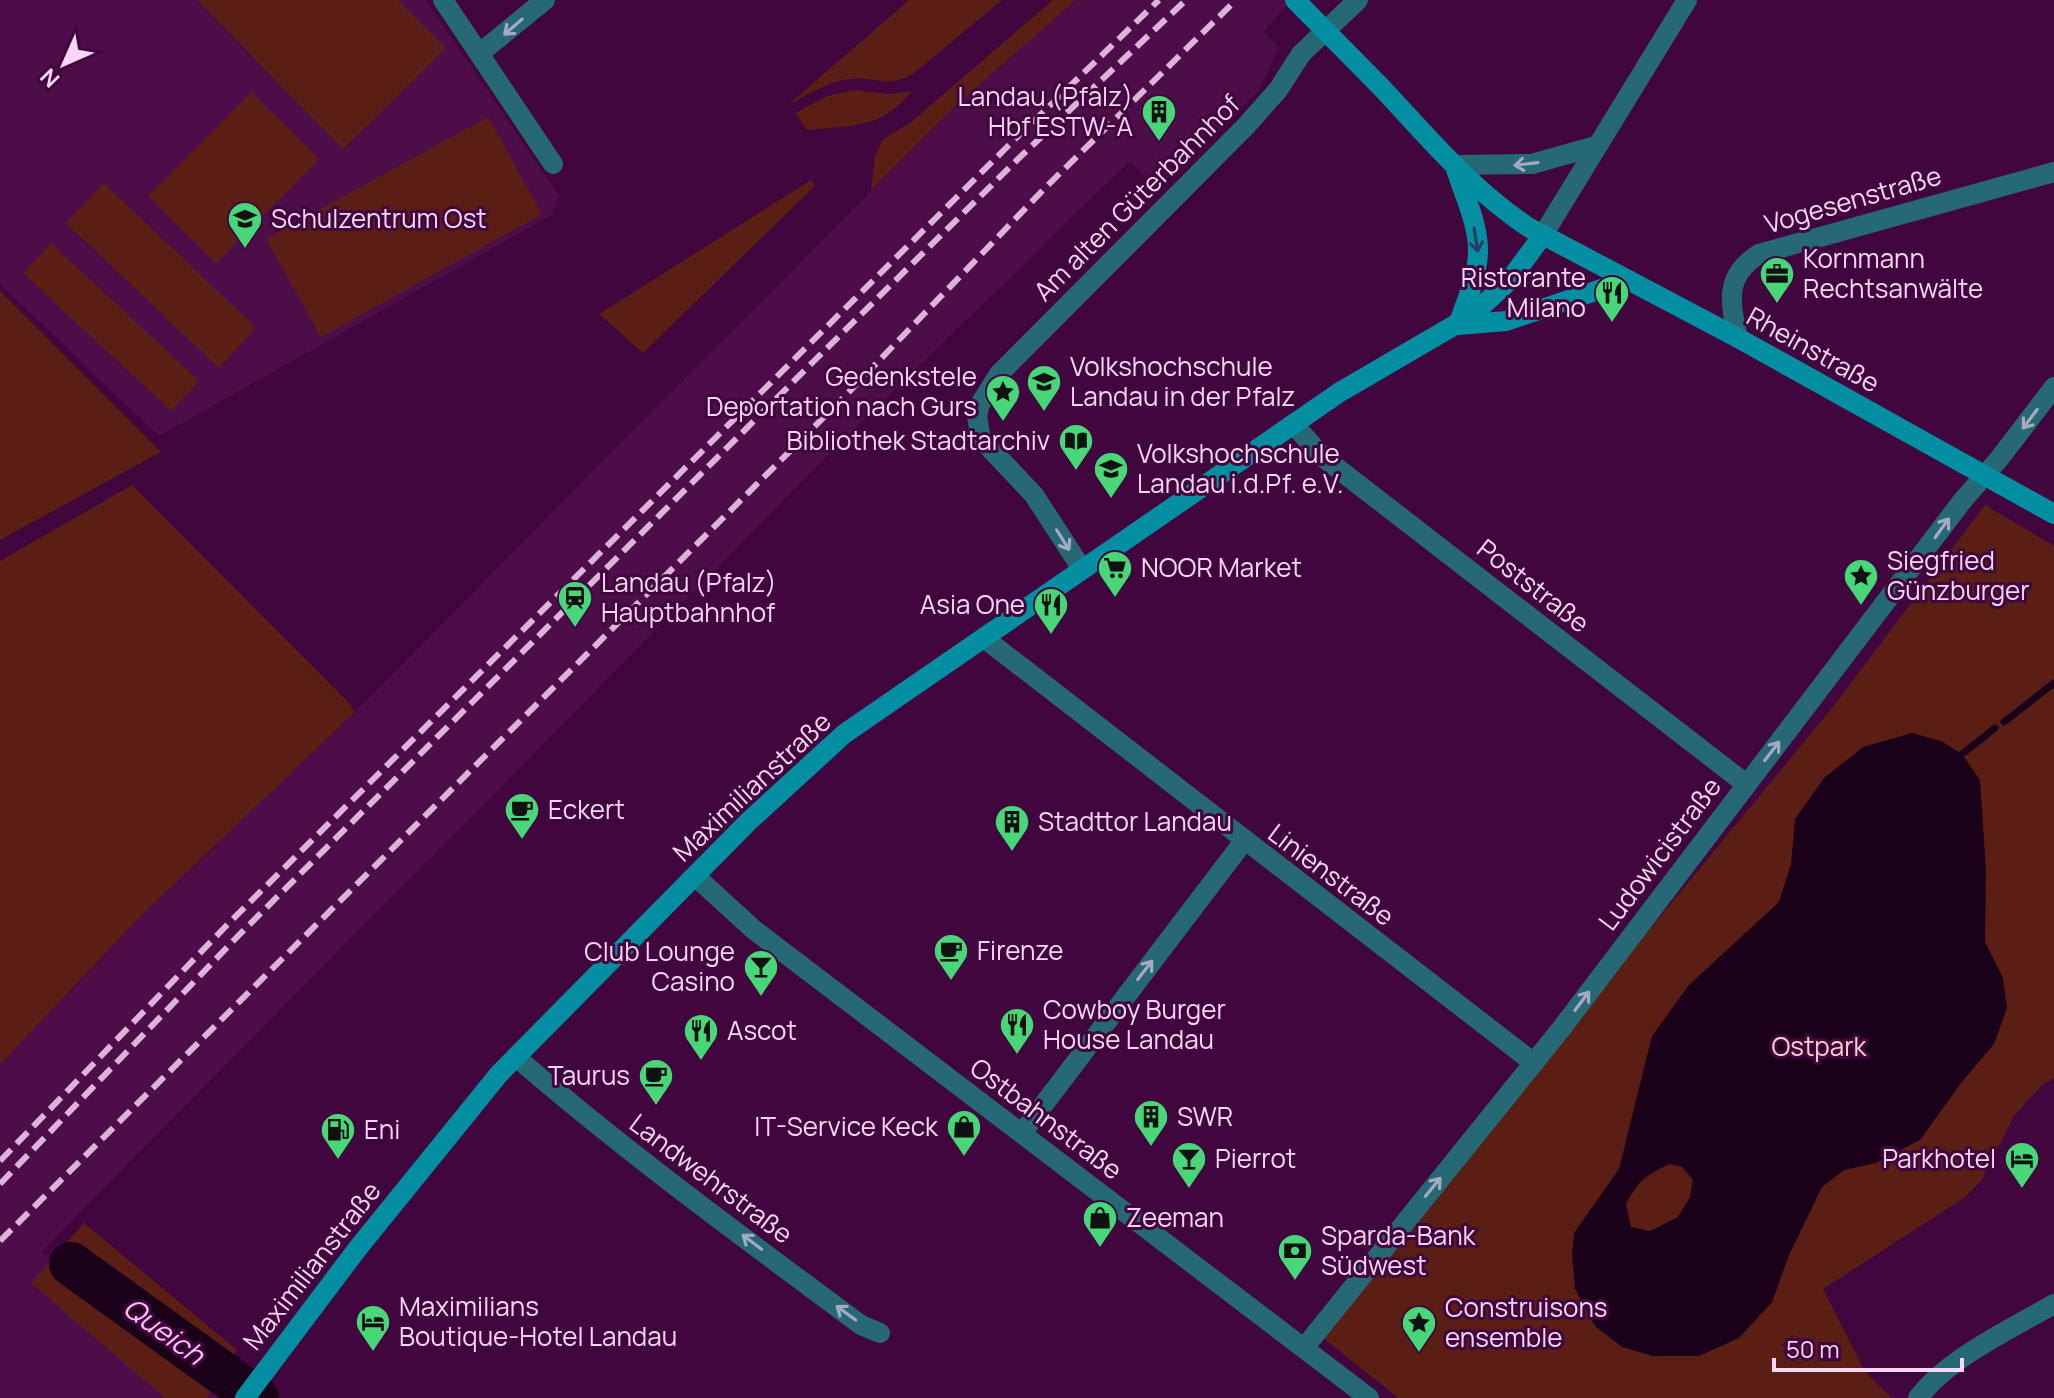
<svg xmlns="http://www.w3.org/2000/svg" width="2054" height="1398" font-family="Manrope,sans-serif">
	<rect width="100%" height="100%" fill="#40063d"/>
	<g fill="#4d0d49">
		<polygon points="0,0 426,0 559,196 552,215 159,436 0,284"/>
		<polygon points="1076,0 1291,0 1263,32 1279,48 1259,90 1220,131 1189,144 1150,181 1130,161 859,424 41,1252 251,1398 0,1398 0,1064 141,916 355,712 954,107"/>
	</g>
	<g fill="#5a1e15">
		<polygon points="197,0 398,0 446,48 343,149"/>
		<path d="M909,0h93l-89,74c-28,15 -37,2 -63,5 -22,2 -42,16 -61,25z"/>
		<polygon points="1053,0 1076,0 954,107 871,190 875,156 883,139 910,123"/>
		<path d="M855,90l35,4 22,-3c-32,39 -59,34 -105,39l-12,-17 32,-17z"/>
		<polygon points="251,92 319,159 216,263 148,196"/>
		<polygon points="488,117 542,214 321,337 266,239"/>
		<polygon points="811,180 815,186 643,353 599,314"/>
		<polygon points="104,183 256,328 219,368 66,223"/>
		<polygon points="51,243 199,381 171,411 23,273"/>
		<polygon points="0,291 161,452 0,540"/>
		<polygon points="132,485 350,704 355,712 141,916 0,1064 0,561"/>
		<polygon points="1985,505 2054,546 2054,1078 2042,1085 2014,1116 1981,1181 1964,1198 1823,1289 1866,1373 1892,1398 1398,1398 1317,1333 1836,703"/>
		<polygon points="84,1223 237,1350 207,1398 165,1398 31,1283"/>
	</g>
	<path fill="#1b001a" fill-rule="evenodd" d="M1912,733l29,8 21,13 18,26 6,90 -1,72 18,36 4,30 -13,36 -33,39 -41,57 -44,23 -32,7 -22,17 -33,68 -17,47 -33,36 -40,18h-46l-31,-9 -27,-21 -20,-37 -3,-34 2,-22 45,-64 33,-133 37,-51 90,-83 12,-38 4,-45 29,-41 39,-31zM1670,1164l12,3 11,13 -3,17 -12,20 -28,14 -19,-4 -5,-23c11,-22 21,-30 44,-40z"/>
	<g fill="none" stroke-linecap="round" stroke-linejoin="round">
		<g stroke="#1b001a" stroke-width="7">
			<polyline points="2004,722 2054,683"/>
			<polyline points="1962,754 1995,728"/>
		</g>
		<polyline stroke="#1b001a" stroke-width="44" points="71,1264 257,1398"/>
		<g stroke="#266874" stroke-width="20">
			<polyline points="443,0 553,164"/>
			<polyline points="480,53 545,0"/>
			<polyline points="1455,165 1532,164 1596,146"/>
			<polyline points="1543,235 1687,0"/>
			<path d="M1738,338c-8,-36 -14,-62 21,-84l295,-82"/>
			<polyline points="1293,424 1324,458 1746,784"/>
			<polyline points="1082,569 1034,495 983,441 980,434 977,416 980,404 999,374 1246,126 1278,90 1301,54 1358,0"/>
			<polyline points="984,638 1534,1063"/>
			<polyline points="695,876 753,929 1369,1398"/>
			<path d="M516,1057c110,95 228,181 345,268l19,8"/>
			<polyline points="1022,1133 1244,841"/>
			<polyline points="1304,1348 1561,1029 1963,500 1999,459 2054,387"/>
			<path d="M1918,1398c30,-40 93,-69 136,-94"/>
		</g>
		<g stroke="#038ea1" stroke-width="20">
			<path d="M1381,87c46,49 90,102 147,140l210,111 316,176"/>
			<path d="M1456,169c8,26 23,56 22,84 -1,25 -12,49 -20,72"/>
			<polyline points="1459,325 1506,321 1628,280"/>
			<polyline points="245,1398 358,1248 499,1074 749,821 844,734 1340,392 1472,315 1509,281 1543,235"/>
		</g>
		<g stroke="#dbb4d7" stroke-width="6" stroke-dasharray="16 8" stroke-linecap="butt">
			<polyline points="0,1161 227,925 1007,147 1159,0"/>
			<polyline points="0,1184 238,936 814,361 1018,159 1186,0"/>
			<polyline points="0,1241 845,396 1046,187 1236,0"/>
		</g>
		<polyline stroke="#038ea1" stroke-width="20" points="1295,0 1381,87"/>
	</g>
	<defs><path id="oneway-shaft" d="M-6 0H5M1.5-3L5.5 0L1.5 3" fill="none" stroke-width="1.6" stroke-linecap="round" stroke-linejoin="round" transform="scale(2)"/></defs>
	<g stroke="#a5aac1">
		<use href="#oneway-shaft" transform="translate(513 27) rotate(139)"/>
		<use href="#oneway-shaft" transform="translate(1526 164) rotate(173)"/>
		<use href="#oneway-shaft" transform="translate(2030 419) rotate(127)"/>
		<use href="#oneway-shaft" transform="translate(1942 528) rotate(-54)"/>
		<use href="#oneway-shaft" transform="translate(1063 540) rotate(58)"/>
		<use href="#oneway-shaft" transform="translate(1772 751) rotate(-52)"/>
		<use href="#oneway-shaft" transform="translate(1145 970) rotate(-52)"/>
		<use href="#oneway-shaft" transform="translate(1582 1001) rotate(-53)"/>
		<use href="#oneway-shaft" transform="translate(1433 1187) rotate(-51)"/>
		<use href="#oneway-shaft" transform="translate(752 1242) rotate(-143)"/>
		<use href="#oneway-shaft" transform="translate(846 1313) rotate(-144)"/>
	</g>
	<use stroke="#283c65" href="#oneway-shaft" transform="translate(1476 240) rotate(81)"/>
	<defs>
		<symbol id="building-pin" viewBox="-11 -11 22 30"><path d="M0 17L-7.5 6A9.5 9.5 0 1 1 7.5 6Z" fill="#47d779" stroke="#40063d"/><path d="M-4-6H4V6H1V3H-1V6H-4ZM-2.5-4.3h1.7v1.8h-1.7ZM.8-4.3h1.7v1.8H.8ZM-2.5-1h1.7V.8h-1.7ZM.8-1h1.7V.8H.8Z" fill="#111"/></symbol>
		<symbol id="school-pin" viewBox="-11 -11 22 30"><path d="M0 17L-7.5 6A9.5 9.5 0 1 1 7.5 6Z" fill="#47d779" stroke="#40063d"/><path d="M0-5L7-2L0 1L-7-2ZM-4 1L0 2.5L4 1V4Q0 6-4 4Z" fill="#111"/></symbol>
		<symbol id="office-pin" viewBox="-11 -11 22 30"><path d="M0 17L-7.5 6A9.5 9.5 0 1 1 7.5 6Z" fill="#47d779" stroke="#40063d"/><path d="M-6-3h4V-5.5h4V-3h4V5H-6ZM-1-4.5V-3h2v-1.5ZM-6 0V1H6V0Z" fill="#111"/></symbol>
		<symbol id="restaurant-pin" viewBox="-11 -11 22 30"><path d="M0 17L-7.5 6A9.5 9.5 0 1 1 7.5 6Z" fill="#47d779" stroke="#40063d"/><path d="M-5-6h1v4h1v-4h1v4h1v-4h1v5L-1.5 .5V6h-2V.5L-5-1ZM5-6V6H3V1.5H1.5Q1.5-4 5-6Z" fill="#111"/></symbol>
		<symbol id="university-pin" viewBox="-11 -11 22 30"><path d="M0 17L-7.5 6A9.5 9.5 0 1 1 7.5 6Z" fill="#47d779" stroke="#40063d"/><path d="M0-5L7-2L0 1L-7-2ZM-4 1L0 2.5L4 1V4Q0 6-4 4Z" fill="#111"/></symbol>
		<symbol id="sight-pin" viewBox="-11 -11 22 30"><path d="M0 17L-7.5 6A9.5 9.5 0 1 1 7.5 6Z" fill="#47d779" stroke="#40063d"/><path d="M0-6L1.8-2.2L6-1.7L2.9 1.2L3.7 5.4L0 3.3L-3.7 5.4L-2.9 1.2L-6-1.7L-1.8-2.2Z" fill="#111"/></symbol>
		<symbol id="library-pin" viewBox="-11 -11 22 30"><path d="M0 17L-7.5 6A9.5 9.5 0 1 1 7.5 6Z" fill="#47d779" stroke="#40063d"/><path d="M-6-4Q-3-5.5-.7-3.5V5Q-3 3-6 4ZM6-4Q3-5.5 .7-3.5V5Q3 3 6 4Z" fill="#111"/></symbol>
		<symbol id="supermarket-pin" viewBox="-11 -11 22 30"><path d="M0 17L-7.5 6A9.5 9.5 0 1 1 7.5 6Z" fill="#47d779" stroke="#40063d"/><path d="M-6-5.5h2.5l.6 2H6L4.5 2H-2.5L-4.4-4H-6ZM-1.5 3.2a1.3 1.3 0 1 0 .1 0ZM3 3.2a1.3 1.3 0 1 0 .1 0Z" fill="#111"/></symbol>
		<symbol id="station-pin" viewBox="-11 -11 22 30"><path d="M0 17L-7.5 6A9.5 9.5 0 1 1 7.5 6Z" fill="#47d779" stroke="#40063d"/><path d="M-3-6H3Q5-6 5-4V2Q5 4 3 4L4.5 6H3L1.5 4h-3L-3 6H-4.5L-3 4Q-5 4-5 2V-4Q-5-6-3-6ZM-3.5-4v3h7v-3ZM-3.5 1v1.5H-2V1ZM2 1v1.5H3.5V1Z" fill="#111"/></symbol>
		<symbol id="cafe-pin" viewBox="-11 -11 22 30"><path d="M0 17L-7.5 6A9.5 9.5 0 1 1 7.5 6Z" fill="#47d779" stroke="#40063d"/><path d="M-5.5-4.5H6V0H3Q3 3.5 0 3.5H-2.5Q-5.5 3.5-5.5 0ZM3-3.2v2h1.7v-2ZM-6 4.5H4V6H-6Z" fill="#111"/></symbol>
		<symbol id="bar-pin" viewBox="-11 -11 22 30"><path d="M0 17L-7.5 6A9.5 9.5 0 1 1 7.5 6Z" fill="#47d779" stroke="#40063d"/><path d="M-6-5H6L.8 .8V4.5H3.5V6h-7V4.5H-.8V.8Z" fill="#111"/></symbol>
		<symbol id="shop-pin" viewBox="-11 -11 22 30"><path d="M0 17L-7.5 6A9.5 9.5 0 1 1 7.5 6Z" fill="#47d779" stroke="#40063d"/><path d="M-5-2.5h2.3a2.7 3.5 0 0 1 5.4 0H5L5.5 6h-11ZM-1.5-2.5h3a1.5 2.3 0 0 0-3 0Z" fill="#111"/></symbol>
		<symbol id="fuel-pin" viewBox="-11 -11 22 30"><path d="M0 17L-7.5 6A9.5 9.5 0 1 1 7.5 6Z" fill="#47d779" stroke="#40063d"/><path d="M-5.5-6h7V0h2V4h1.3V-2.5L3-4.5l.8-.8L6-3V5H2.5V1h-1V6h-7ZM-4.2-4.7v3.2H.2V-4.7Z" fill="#111"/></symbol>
		<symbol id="hotel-pin" viewBox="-11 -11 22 30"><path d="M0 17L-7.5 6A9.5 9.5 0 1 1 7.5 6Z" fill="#47d779" stroke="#40063d"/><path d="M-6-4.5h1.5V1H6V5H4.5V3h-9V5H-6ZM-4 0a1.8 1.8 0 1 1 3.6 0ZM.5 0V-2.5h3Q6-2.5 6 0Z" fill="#111"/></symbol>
		<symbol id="bank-pin" viewBox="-11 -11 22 30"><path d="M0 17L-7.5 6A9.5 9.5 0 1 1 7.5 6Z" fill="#47d779" stroke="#40063d"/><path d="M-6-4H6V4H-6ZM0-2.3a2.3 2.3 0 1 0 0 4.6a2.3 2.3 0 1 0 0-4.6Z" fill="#111"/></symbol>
	</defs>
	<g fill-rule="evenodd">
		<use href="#building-pin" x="1139" y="92" width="40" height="54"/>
		<use href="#school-pin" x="225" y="199" width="40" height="54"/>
		<use href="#office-pin" x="1757" y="254" width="40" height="54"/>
		<use href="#restaurant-pin" x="1592" y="273" width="40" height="54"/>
		<use href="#university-pin" x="1024" y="362" width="40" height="54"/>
		<use href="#sight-pin" x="983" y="372" width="40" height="54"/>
		<use href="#library-pin" x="1056" y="421" width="40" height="54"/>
		<use href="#university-pin" x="1091" y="449" width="40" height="54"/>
		<use href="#supermarket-pin" x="1095" y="548" width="40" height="54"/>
		<use href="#sight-pin" x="1841" y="556" width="40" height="54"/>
		<use href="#station-pin" x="555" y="578" width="40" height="54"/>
		<use href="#restaurant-pin" x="1031" y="585" width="40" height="54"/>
		<use href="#cafe-pin" x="502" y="790" width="40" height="54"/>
		<use href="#building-pin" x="992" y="802" width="40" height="54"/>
		<use href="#cafe-pin" x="931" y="931" width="40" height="54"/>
		<use href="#bar-pin" x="741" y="947" width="40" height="54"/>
		<use href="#restaurant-pin" x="997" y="1005" width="40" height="54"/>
		<use href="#restaurant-pin" x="681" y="1011" width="40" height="54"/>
		<use href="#cafe-pin" x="636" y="1056" width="40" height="54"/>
		<use href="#building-pin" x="1131" y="1097" width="40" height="54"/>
		<use href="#shop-pin" x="944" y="1107" width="40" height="54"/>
		<use href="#fuel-pin" x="318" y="1110" width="40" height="54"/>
		<use href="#bar-pin" x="1169" y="1139" width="40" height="54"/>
		<use href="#hotel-pin" x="2002" y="1139" width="40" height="54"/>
		<use href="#shop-pin" x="1080" y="1198" width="40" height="54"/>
		<use href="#bank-pin" x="1275" y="1231" width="40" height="54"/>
		<use href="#hotel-pin" x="353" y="1302" width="40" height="54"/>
		<use href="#sight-pin" x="1399" y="1303" width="40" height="54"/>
	</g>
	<g text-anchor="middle" stroke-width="6" stroke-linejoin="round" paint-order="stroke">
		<g font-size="26" fill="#f9d6f4" stroke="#40063d" text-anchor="start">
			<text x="1133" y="106" text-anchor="end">Landau (Pfalz)<tspan x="1133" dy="30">Hbf ESTW-A</tspan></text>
			<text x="271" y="228">Schulzentrum Ost</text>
			<text x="1803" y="268">Kornmann<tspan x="1803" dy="30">Rechtsanwälte</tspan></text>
			<text x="1586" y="287" text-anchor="end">Ristorante<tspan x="1586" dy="30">Milano</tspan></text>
			<text x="1070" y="376">Volkshochschule<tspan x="1070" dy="30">Landau in der Pfalz</tspan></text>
			<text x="977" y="386" text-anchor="end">Gedenkstele<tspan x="977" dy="30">Deportation nach Gurs</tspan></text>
			<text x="1050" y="450" text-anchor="end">Bibliothek Stadtarchiv</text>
			<text x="1137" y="463">Volkshochschule<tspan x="1137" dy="30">Landau i.d.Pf. e.V.</tspan></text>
			<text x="1887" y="570">Siegfried<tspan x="1887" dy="30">Günzburger</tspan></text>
			<text x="1141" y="577">NOOR Market</text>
			<text x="601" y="592">Landau (Pfalz)<tspan x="601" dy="30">Hauptbahnhof</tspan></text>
			<text x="1025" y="614" text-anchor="end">Asia One</text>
			<text x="548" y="819">Eckert</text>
			<text x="1038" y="831">Stadttor Landau</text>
			<text x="977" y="960">Firenze</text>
			<text x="735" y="961" text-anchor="end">Club Lounge<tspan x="735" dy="30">Casino</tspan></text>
			<text x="1043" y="1019">Cowboy Burger<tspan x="1043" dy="30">House Landau</tspan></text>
			<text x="727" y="1040">Ascot</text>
			<text x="630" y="1085" text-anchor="end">Taurus</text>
			<text x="1177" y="1126">SWR</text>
			<text x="938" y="1136" text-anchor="end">IT-Service Keck</text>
			<text x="364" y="1139">Eni</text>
			<text x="1215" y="1168">Pierrot</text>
			<text x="1996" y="1168" text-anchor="end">Parkhotel</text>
			<text x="1126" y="1227">Zeeman</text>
			<text x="1321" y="1245">Sparda-Bank<tspan x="1321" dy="30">Südwest</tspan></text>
			<text x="399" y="1316">Maximilians<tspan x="399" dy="30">Boutique-Hotel Landau</tspan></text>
			<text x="1445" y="1317">Construisons<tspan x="1445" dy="30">ensemble</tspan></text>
		</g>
		<g font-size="26" fill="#f9d6f4" stroke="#40063d">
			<text transform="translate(1137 198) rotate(-45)" y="9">Am alten Güterbahnhof</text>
			<text transform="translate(1853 200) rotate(-16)" y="9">Vogesenstraße</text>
			<text transform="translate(1813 350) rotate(29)" y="9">Rheinstraße</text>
			<text transform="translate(1533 586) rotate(38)" y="9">Poststraße</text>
			<text transform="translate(752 787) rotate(-43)" y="9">Maximilianstraße</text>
			<text transform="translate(1660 854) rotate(-53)" y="9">Ludowicistraße</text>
			<text transform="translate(1331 875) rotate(37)" y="9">Linienstraße</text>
			<text transform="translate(1046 1119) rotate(37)" y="9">Ostbahnstraße</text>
			<text transform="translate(711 1179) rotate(37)" y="9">Landwehrstraße</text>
			<text transform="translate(312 1266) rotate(-52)" y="9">Maximilianstraße</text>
		</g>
		<g font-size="26" fill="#fad1c8" stroke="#40063d">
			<text x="1819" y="1056">Ostpark</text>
		</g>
		<g font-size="28" font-style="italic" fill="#ffc2f7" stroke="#40063d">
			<text transform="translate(164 1331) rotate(36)" y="10">Queich</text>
		</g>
	</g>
	<g transform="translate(64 64) rotate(225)" stroke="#40063d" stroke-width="6" paint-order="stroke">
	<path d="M0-6L14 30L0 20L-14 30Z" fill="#f9d6f4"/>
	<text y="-12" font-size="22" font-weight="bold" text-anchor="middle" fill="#f9d6f4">N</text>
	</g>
	<path d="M1774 1358v12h188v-12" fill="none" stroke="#f9d6f4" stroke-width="4"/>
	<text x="1786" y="1358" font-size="24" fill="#f9d6f4" stroke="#40063d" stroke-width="6" paint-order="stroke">50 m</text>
</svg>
